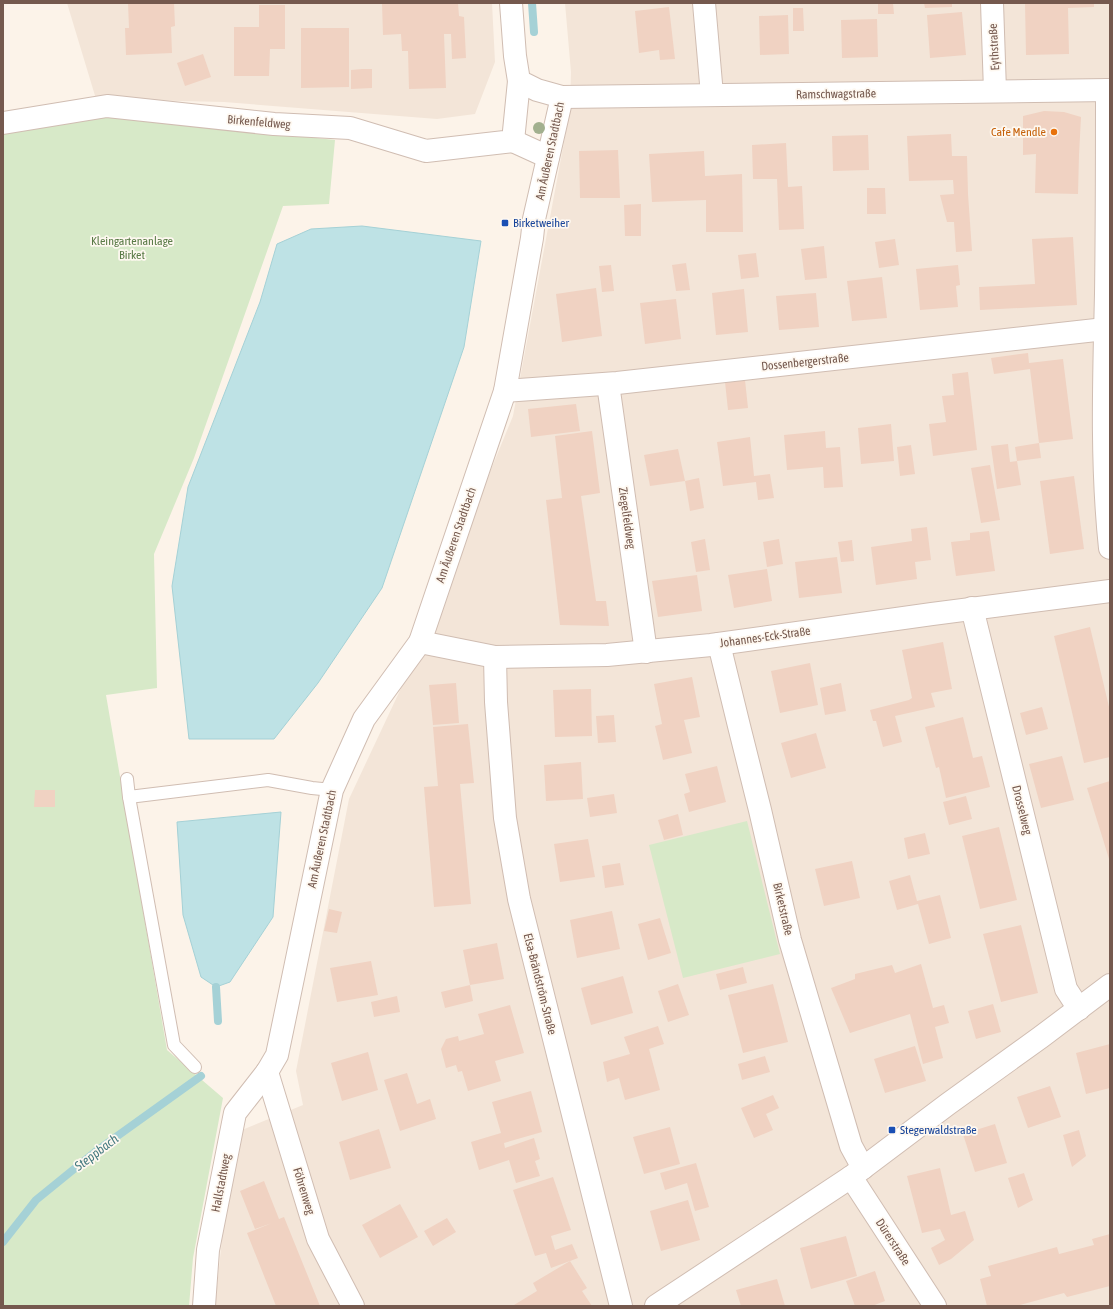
<svg xmlns="http://www.w3.org/2000/svg" width="1113" height="1309" font-family="'Asap Condensed',sans-serif">
	<rect width="100%" height="100%" fill="#fcf3e9"/>
	<g fill="#f3e5d8">
		<polygon points="67,3 492,3 495,62 475,114 437,119 224,102 96,99"/>
		<polygon points="565,3 1110,3 1110,1306 215,1306 226,1201 242,1130 303,1105 296,1071 349,799 403,684 513,416 570,110 571,72"/>
	</g>
	<g fill="#d7e9c8">
		<polygon points="103,115 335,140 329,204 283,206 194,458 154,554 157,688 106,695 167,1050 223,1098 193,1258 189,1306 3,1306 3,131"/>
		<polygon points="747,821 780,954 683,978 649,845"/>
	</g>
	<g fill="#bee2e5" stroke="#a5d1d6">
		<polygon points="362,226 481,241 464,347 382,588 318,683 274,739 189,739 172,586 188,487 260,302 277,244 311,229"/>
		<polygon points="281,812 273,917 230,982 216,987 201,977 183,915 177,822"/>
	</g>
	<g fill="none" stroke-linecap="round" stroke-linejoin="round">
		<g stroke="#a5d1d6" stroke-width="8">
			<polyline points="532,3 534,32"/>
			<polyline points="216,987 218,1021"/>
			<polyline points="3,1242 36,1200 95,1152 201,1076"/>
		</g>
	</g>
	<g fill="#f0d2c2">
		<polygon points="128,3 174,3 175,26 171,27 172,53 126,55 125,28 129,28"/>
		<polygon points="382,3 458,3 459,16 464,17 466,58 452,59 451,34 444,34 446,88 409,89 408,51 402,51 401,34 383,35"/>
		<polygon points="878,3 893,3 894,14 878,14"/>
		<polygon points="924,3 952,3 952,7 925,8"/>
		<polygon points="1025,3 1094,3 1094,7 1068,8 1069,54 1026,55"/>
		<polygon points="259,5 285,5 285,49 270,49 269,76 234,76 234,27 259,27"/>
		<polygon points="669,7 675,59 660,60 659,50 639,53 635,11"/>
		<polygon points="793,8 803,8 804,31 793,31"/>
		<polygon points="962,12 966,55 930,58 927,15"/>
		<polygon points="788,15 789,54 760,55 759,16"/>
		<polygon points="877,19 878,57 842,58 841,20"/>
		<polygon points="301,28 349,28 349,87 301,88"/>
		<polygon points="203,54 211,77 185,86 177,63"/>
		<polygon points="362,69 372,69 372,88 351,89 351,70"/>
		<polygon points="1044,111 1064,112 1081,117 1079,155 1078,194 1035,193 1036,154 1023,155 1023,116"/>
		<polygon points="951,134 952,156 967,156 968,194 972,251 956,252 954,222 947,222 940,195 954,194 953,180 909,181 907,136"/>
		<polygon points="868,135 869,170 833,171 832,136"/>
		<polygon points="786,143 788,187 802,186 804,229 779,230 777,179 753,179 752,145"/>
		<polygon points="618,150 620,198 580,198 579,151"/>
		<polygon points="704,151 705,176 742,174 743,232 706,232 706,200 652,202 649,154"/>
		<polygon points="867,188 885,188 886,214 867,214"/>
		<polygon points="641,204 641,236 625,236 624,205"/>
		<polygon points="1073,237 1077,305 980,310 979,287 1035,284 1032,239"/>
		<polygon points="895,239 899,265 879,268 875,242"/>
		<polygon points="824,246 827,278 805,280 801,249"/>
		<polygon points="756,253 759,277 741,279 738,255"/>
		<polygon points="686,263 690,290 676,291 672,265"/>
		<polygon points="611,265 614,291 602,292 599,266"/>
		<polygon points="958,265 960,285 956,286 958,307 920,310 916,269"/>
		<polygon points="882,277 887,318 852,321 847,281"/>
		<polygon points="596,288 602,336 562,342 556,294"/>
		<polygon points="744,289 748,332 716,335 712,293"/>
		<polygon points="816,293 819,327 779,330 776,296"/>
		<polygon points="676,299 681,339 645,344 640,303"/>
		<polygon points="1028,353 1029,363 1063,359 1073,439 1039,443 1041,458 1017,461 1015,447 1039,443 1030,369 994,374 991,358"/>
		<polygon points="968,372 977,450 933,456 929,424 946,422 942,396 954,395 952,374"/>
		<polygon points="745,380 748,408 728,410 725,382"/>
		<polygon points="576,404 580,431 531,437 528,409"/>
		<polygon points="891,424 894,461 861,464 858,428"/>
		<polygon points="592,431 600,493 581,496 596,601 606,601 609,626 560,625 546,500 562,498 555,436"/>
		<polygon points="825,431 826,448 840,447 843,487 824,488 823,467 787,470 784,435"/>
		<polygon points="750,437 754,476 770,474 774,498 758,500 756,482 723,486 717,442"/>
		<polygon points="1008,444 1010,462 1017,461 1021,485 997,489 991,446"/>
		<polygon points="911,445 915,474 900,476 897,447"/>
		<polygon points="678,449 685,481 650,486 644,455"/>
		<polygon points="990,465 1000,520 981,523 971,468"/>
		<polygon points="1074,476 1084,549 1050,554 1040,481"/>
		<polygon points="699,478 704,508 690,511 685,481"/>
		<polygon points="927,527 931,560 915,562 917,579 876,585 871,547 912,541 911,529"/>
		<polygon points="989,531 995,571 956,576 951,542 970,540 970,533"/>
		<polygon points="705,539 710,570 696,572 691,542"/>
		<polygon points="779,539 783,564 767,567 763,542"/>
		<polygon points="852,540 854,561 841,562 838,542"/>
		<polygon points="837,557 842,593 799,598 795,562"/>
		<polygon points="767,569 772,601 734,608 728,575"/>
		<polygon points="697,575 702,611 658,617 652,581"/>
		<polygon points="1090,627 1110,711 1110,757 1084,763 1054,636"/>
		<polygon points="943,642 952,689 931,693 935,707 895,716 902,742 883,747 876,721 873,721 870,710 909,700 912,698 902,650"/>
		<polygon points="810,663 818,705 780,713 771,671"/>
		<polygon points="692,677 700,717 684,720 692,753 663,760 655,726 662,724 654,684"/>
		<polygon points="456,683 459,723 433,725 429,685"/>
		<polygon points="841,683 846,711 825,715 820,688"/>
		<polygon points="591,689 592,736 555,737 553,690"/>
		<polygon points="1042,707 1048,729 1026,735 1020,713"/>
		<polygon points="614,715 616,742 598,743 596,716"/>
		<polygon points="963,717 973,758 982,756 990,787 946,798 939,767 936,768 925,727"/>
		<polygon points="468,724 474,783 460,784 471,904 434,907 424,787 438,786 433,727"/>
		<polygon points="816,733 826,768 791,778 781,743"/>
		<polygon points="1062,756 1074,800 1041,808 1029,764"/>
		<polygon points="581,762 583,799 546,801 544,765"/>
		<polygon points="717,766 726,802 689,812 684,794 690,792 685,774"/>
		<polygon points="1110,781 1110,862 1087,788"/>
		<polygon points="35,790 55,790 55,807 34,807"/>
		<polygon points="614,794 617,813 590,817 587,798"/>
		<polygon points="966,796 972,819 949,825 943,802"/>
		<polygon points="678,814 683,835 664,840 658,820"/>
		<polygon points="999,827 1017,900 980,909 962,836"/>
		<polygon points="925,833 930,854 908,859 904,838"/>
		<polygon points="588,839 595,877 560,882 554,844"/>
		<polygon points="852,861 860,898 824,906 815,869"/>
		<polygon points="620,863 624,885 605,888 602,866"/>
		<polygon points="910,875 917,901 940,895 951,938 929,944 918,904 897,910 889,881"/>
		<polygon points="329,909 342,912 337,933 324,931"/>
		<polygon points="612,911 620,949 577,958 570,920"/>
		<polygon points="660,918 671,953 648,960 638,924"/>
		<polygon points="1021,925 1038,993 1001,1002 983,934"/>
		<polygon points="497,943 504,979 470,985 463,950"/>
		<polygon points="371,961 378,995 337,1002 330,968"/>
		<polygon points="921,964 933,1008 944,1005 949,1023 935,1027 943,1058 923,1064 910,1014 850,1033 831,988 855,979 855,974 892,965 895,973"/>
		<polygon points="743,967 747,983 720,990 716,974"/>
		<polygon points="623,976 633,1013 591,1025 581,988"/>
		<polygon points="678,984 689,1015 668,1022 658,991"/>
		<polygon points="773,984 788,1042 743,1053 728,995"/>
		<polygon points="470,985 473,1001 445,1008 441,992"/>
		<polygon points="397,996 400,1012 374,1017 371,1002"/>
		<polygon points="993,1004 1001,1032 976,1039 968,1011"/>
		<polygon points="510,1005 524,1053 495,1061 501,1081 468,1091 462,1071 458,1072 456,1065 446,1068 441,1049 446,1039 458,1036 459,1041 484,1034 478,1014"/>
		<polygon points="658,1026 664,1044 649,1049 660,1090 625,1100 619,1078 607,1082 603,1062 630,1054 624,1037"/>
		<polygon points="1110,1044 1110,1088 1086,1094 1076,1053"/>
		<polygon points="915,1046 926,1081 885,1093 874,1059"/>
		<polygon points="368,1052 378,1090 342,1101 331,1063"/>
		<polygon points="765,1056 770,1072 742,1080 738,1064"/>
		<polygon points="407,1073 417,1104 430,1099 436,1119 400,1131 384,1080"/>
		<polygon points="1050,1086 1061,1117 1028,1128 1017,1097"/>
		<polygon points="531,1091 542,1132 504,1143 505,1148 534,1138 540,1159 535,1161 540,1176 516,1183 509,1160 479,1170 471,1142 501,1133 492,1102"/>
		<polygon points="773,1095 779,1108 766,1114 773,1130 754,1138 741,1108"/>
		<polygon points="995,1124 1007,1163 975,1172 963,1134"/>
		<polygon points="670,1127 680,1164 644,1174 633,1137"/>
		<polygon points="379,1129 391,1168 350,1180 339,1142"/>
		<polygon points="1079,1130 1086,1156 1072,1167 1063,1135"/>
		<polygon points="696,1163 709,1207 695,1211 687,1183 665,1190 660,1173"/>
		<polygon points="940,1168 951,1215 965,1211 974,1240 951,1259 939,1265 931,1248 945,1240 940,1229 922,1233 907,1176"/>
		<polygon points="1024,1173 1033,1200 1018,1208 1008,1178"/>
		<polygon points="553,1177 571,1230 551,1236 555,1250 572,1244 578,1258 570,1261 587,1288 582,1291 592,1306 515,1306 514,1305 537,1291 533,1283 570,1261 551,1268 546,1253 535,1256 513,1190"/>
		<polygon points="264,1181 279,1219 284,1217 320,1306 276,1306 247,1233 272,1223 255,1229 240,1191"/>
		<polygon points="688,1200 700,1240 661,1251 650,1211"/>
		<polygon points="400,1204 418,1237 380,1258 362,1225"/>
		<polygon points="447,1218 456,1232 433,1246 424,1231"/>
		<polygon points="1110,1234 1110,1286 1067,1297 1064,1293 1020,1305 1021,1306 987,1306 980,1279 991,1276 988,1266 1057,1247 1059,1254 1094,1245 1092,1239"/>
		<polygon points="846,1236 857,1276 811,1289 800,1248"/>
		<polygon points="875,1271 885,1301 872,1306 855,1306 846,1281"/>
		<polygon points="777,1279 785,1306 741,1306 736,1290"/>
	</g>
	<g fill="none" stroke-linecap="round" stroke-linejoin="round">
		<defs>
			<g id="service">
				<polyline points="127,779 129,797 268,780 312,788 332,790"/>
				<polyline points="129,797 174,1045 195,1067"/>
			</g>
			<g id="minor">
				<polyline points="511,3 515,56 519,81 537,90 562,97 1110,90"/>
				<polyline points="704,3 712,95"/>
				<polyline points="992,3 995,91"/>
				<path d="M1107,90c0,68 0,136 -1,204 -2,84 -5,169 4,254"/>
				<polyline points="3,123 107,106 274,124 350,128 426,151 513,141 519,81"/>
				<polyline points="513,141 548,157"/>
				<polyline points="608,384 646,652"/>
				<polyline points="505,391 617,383 1105,329"/>
				<polyline points="972,608 1066,989 1079,1009"/>
				<polyline points="420,642 495,657 607,655 711,645 932,614 1110,591"/>
				<polyline points="719,644 739,726 760,810 790,940 851,1146 863,1168"/>
				<polyline points="495,657 496,702 505,818 519,899 621,1306"/>
				<polyline points="267,1072 318,1239 353,1306"/>
				<polyline points="851,1177 935,1306"/>
				<polyline points="204,1306 208,1250 235,1113 267,1072 277,1055 332,790 364,719 420,642 505,391 532,238 534,219 562,97"/>
				<polyline points="656,1306 851,1177 948,1104 1041,1037 1110,985"/>
			</g>
		</defs>
		<use href="#service" stroke="#d0bdb2" stroke-width="14"/>
		<use href="#minor" stroke="#d0bdb2" stroke-width="24"/>
		<use href="#service" stroke="#fff" stroke-width="12"/>
		<use href="#minor" stroke="#fff" stroke-width="22"/>
	</g>
	<circle fill="#a2b08f" cx="539" cy="128" r="6"/>
	<circle fill="#e8710a" stroke="#fef8f0" stroke-width="1.5" cx="1054" cy="132" r="4"/>
	<g fill="#1a4fb4" stroke="#fef8f0" stroke-width="1.5">
		<rect x="501" y="219" width="8" height="8" rx="2"/>
		<rect x="888" y="1126" width="8" height="8" rx="2"/>
	</g>
	<g text-anchor="middle" stroke-width="3.5" stroke-linejoin="round" paint-order="stroke">
		<g font-size="12" fill="#75594e" stroke="#fef8f0">
			<text transform="translate(994 47) rotate(-93)" y="4">Eythstraße</text>
			<text transform="translate(836 94) rotate(-1)" y="4">Ramschwagstraße</text>
			<text transform="translate(259 122) rotate(5)" y="4">Birkenfeldweg</text>
			<text transform="translate(550 151) rotate(-78)" y="4">Am Äußeren Stadtbach</text>
			<text transform="translate(805 362) rotate(-6)" y="4">Dossenbergerstraße</text>
			<text transform="translate(627 518) rotate(82)" y="4">Ziegelfeldweg</text>
			<text transform="translate(456 535) rotate(-71)" y="4">Am Äußeren Stadtbach</text>
			<text transform="translate(765 637) rotate(-8)" y="4">Johannes-Eck-Straße</text>
			<text transform="translate(1022 810) rotate(76)" y="4">Drosselweg</text>
			<text transform="translate(322 839) rotate(-78)" y="4">Am Äußeren Stadtbach</text>
			<text transform="translate(783 909) rotate(77)" y="4">Birketstraße</text>
			<text transform="translate(540 984) rotate(76)" y="4">Elsa-Brändström-Straße</text>
			<text transform="translate(221 1183) rotate(-79)" y="4">Hallstadtweg</text>
			<text transform="translate(304 1191) rotate(73)" y="4">Föhrenweg</text>
			<text transform="translate(893 1242) rotate(57)" y="4">Dürerstraße</text>
		</g>
		<g font-size="12" fill="#c56008" stroke="#fef8f0" text-anchor="end">
			<text x="1046" y="136">Cafe Mendle</text>
		</g>
		<g font-size="12" fill="#164399" stroke="#fef8f0" text-anchor="start">
			<text x="513" y="227">Birketweiher</text>
			<text x="900" y="1134">Stegerwaldstraße</text>
		</g>
		<g font-size="12" fill="#597a46" stroke="#fef8f0">
			<text x="132" y="245">Kleingartenanlage<tspan x="132" dy="14">Birket</tspan></text>
		</g>
		<g font-size="13" font-style="italic" fill="#457a80" stroke="#fef8f0">
			<text transform="translate(96 1152) rotate(-37)" y="5">Steppbach</text>
		</g>
	</g>
	<rect width="1113" height="1309" fill="none" stroke="#75594e" stroke-width="8"/>
</svg>
